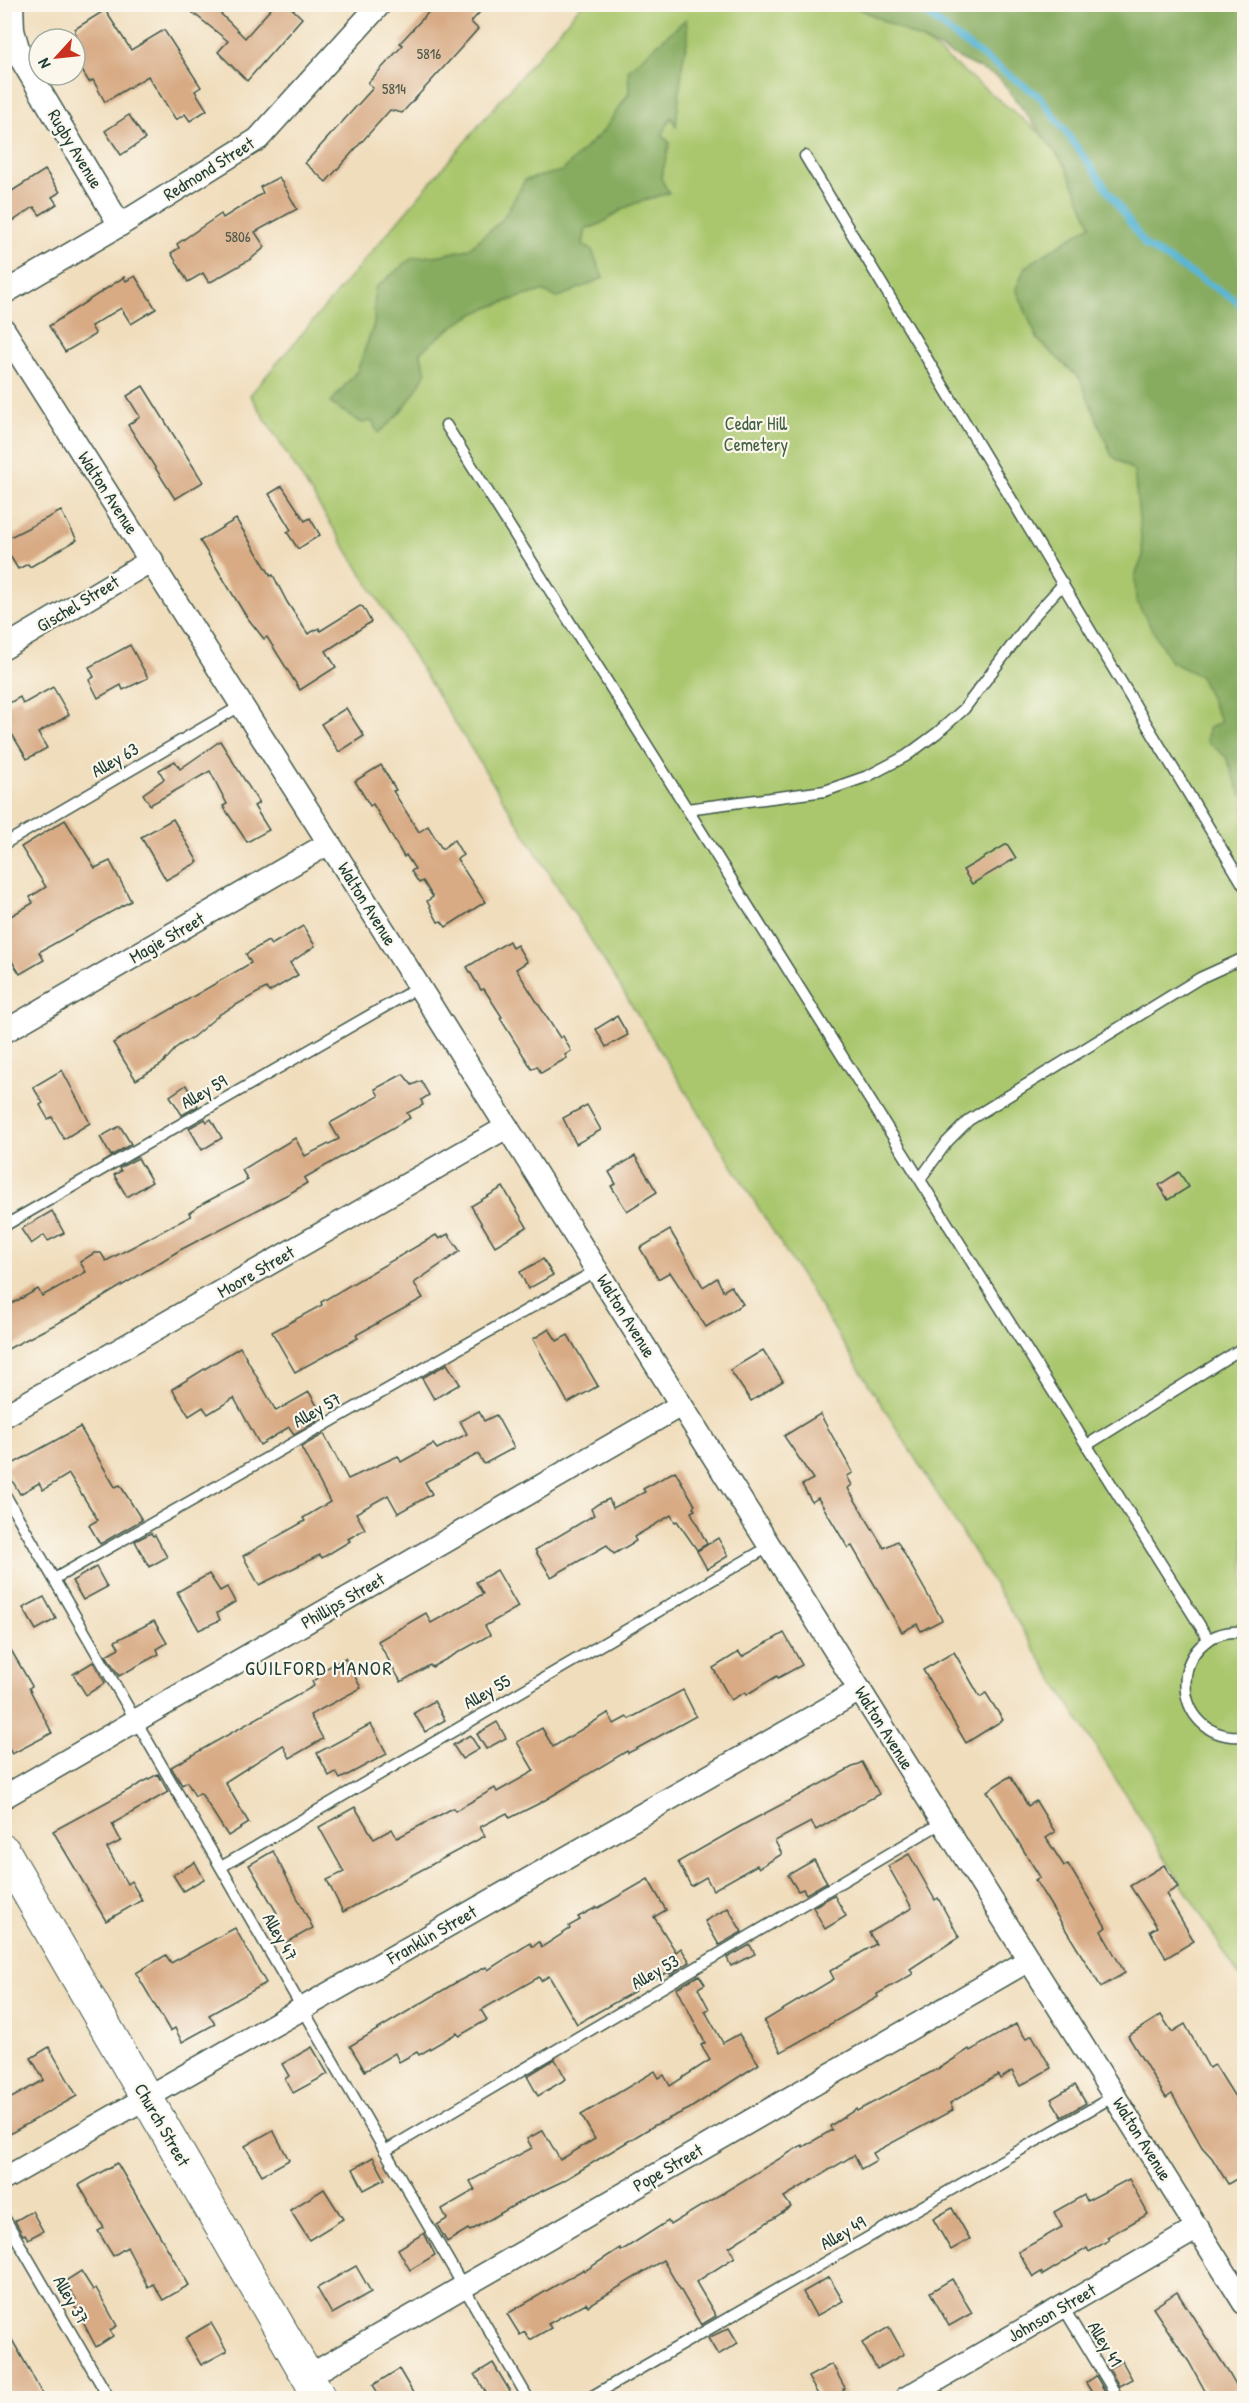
<svg xmlns="http://www.w3.org/2000/svg" width="1249" height="2403" font-family="'Patrick Hand',sans-serif">
	<rect width="100%" height="100%" fill="#fbf7ec"/>
	<filter id="ink" filterUnits="userSpaceOnUse"><feTurbulence type="fractalNoise" baseFrequency=".0167" numOctaves="2"/><feDisplacementMap in="SourceGraphic" scale="12" xChannelSelector="R" yChannelSelector="G"/><feConvolveMatrix kernelMatrix="1 2 1 2 8 2 1 2 1" color-interpolation-filters="sRGB"/></filter>
	<filter id="wash" filterUnits="userSpaceOnUse"><feTurbulence type="fractalNoise" baseFrequency=".008" numOctaves="4" result="noise"/><feDisplacementMap in="SourceGraphic" scale="24" xChannelSelector="R" yChannelSelector="G"/><feGaussianBlur stdDeviation="1.35" result="paint"/><feColorMatrix in="noise" values="0 0 0 0 0 0 0 0 0 0 0 0 0 0 0 0 0 1.4 0 .05"/><feComposite in="paint" operator="in"/></filter>
	<g filter="url(#wash)">
		<rect width="100%" height="100%" fill="#f0ddbc"/>
		<polygon fill="#aac76e" stroke="#648251" stroke-width="1.5" points="581,5 880,5 1063,151 1244,462 1244,1984 250,395"/>
		<g fill="#87ac61" stroke="#53744a" stroke-width="1.5">
			<polygon points="852,5 1244,5 1244,796 1241,795 1226,757 1207,741 1208,729 1221,722 1200,676 1171,662 1136,601 1135,576 1143,556 1134,471 1112,456 1080,379 1038,340 1016,289 1025,267 1091,225 1065,165 999,78"/>
			<path d="M686,19l2,19 -5,21 -7,67 -5,-9 -9,18 8,8 -9,35 8,15c-15,4 -32,8 -46,16 -12,7 -22,18 -37,19l-3,17 9,5 11,28 -46,20 -15,-7c-20,6 -40,11 -59,19 -23,9 -44,27 -63,42l6,20c-12,24 -26,45 -48,61l-6,-12 -10,2 -32,-20 27,-32 17,-47 1,-36 37,-30 29,-3 27,-6 34,-29 23,-40 37,-9 42,-41 25,-37 -1,-23z"/>
		</g>
		<g fill="none" stroke-linecap="round" stroke-linejoin="round">
			<polyline stroke="#58b6d6" stroke-width="7" points="914,4 956,37 1040,97 1098,176 1146,246 1234,299 1244,310"/>
		</g>
		<g id="blocks">
			<g fill="#d8ab85">
				<polygon points="182,4 211,4 245,38 275,4 287,4 302,18 247,81 218,52 228,41"/>
				<polygon points="436,4 487,4 471,22 478,29 443,68 402,113 390,110 326,182 305,163 373,88 368,83 403,45 400,43"/>
				<polygon points="105,10 131,50 164,30 201,87 195,91 207,110 190,121 185,114 176,120 148,76 105,102 93,80 89,82 75,59 75,29"/>
				<polygon points="129,115 145,139 121,155 105,131"/>
				<polygon points="45,170 60,192 52,197 57,204 40,215 34,207 4,227 4,196"/>
				<polygon points="279,177 297,209 255,232 265,247 251,259 209,283 203,273 188,282 171,253 179,248 177,244 221,214 223,218 263,193 260,187"/>
				<polygon points="135,276 156,309 131,324 121,308 91,326 95,333 94,335 65,352 49,326 124,277 126,281"/>
				<polygon points="143,386 203,482 175,499 128,425 140,417 127,396"/>
				<polygon points="282,486 305,521 310,518 320,535 298,549 287,532 291,530 269,494"/>
				<polygon points="61,511 77,540 30,567 28,564 18,569 4,546 4,540"/>
				<polygon points="236,519 271,576 273,575 287,602 308,634 319,628 320,631 360,606 363,607 371,622 326,651 336,667 300,690 267,637 264,639 246,616 200,541"/>
				<polygon points="130,645 148,678 123,690 121,685 98,698 89,680 94,677 89,667"/>
				<polygon points="53,687 69,715 38,733 47,748 27,759 4,721 4,706 20,697 23,704"/>
				<polygon points="346,708 364,736 339,752 321,724"/>
				<polygon points="220,741 259,803 254,806 269,830 247,842 223,806 227,804 210,771 150,805 143,794 164,779 159,770 175,761 180,769"/>
				<polygon points="381,765 396,790 393,791 419,832 428,826 442,849 454,840 463,855 457,859 485,902 446,927 441,921 438,922 427,901 433,897 423,881 419,883 411,871 415,869 406,855 404,857 373,804 370,806 355,781"/>
				<polygon points="173,819 198,862 166,880 141,837"/>
				<polygon points="65,820 95,868 110,861 131,901 39,952 44,960 20,974 4,949 4,920 33,903 30,897 46,887 21,847"/>
				<polygon points="1007,844 1016,858 972,884 963,870"/>
				<polygon points="303,926 315,946 290,963 298,975 269,992 266,988 220,1014 193,1037 178,1046 161,1065 136,1080 113,1043 251,963 246,954 268,941 271,945"/>
				<polygon points="509,941 512,948 517,945 527,962 516,969 560,1038 563,1036 571,1051 565,1055 567,1058 541,1073 537,1066 532,1069 500,1018 502,1017 484,989 481,990 467,967"/>
				<polygon points="617,1016 628,1035 606,1047 596,1029"/>
				<polygon points="62,1070 90,1123 64,1139 52,1117 48,1119 40,1105 43,1103 33,1087"/>
				<polygon points="403,1074 412,1085 421,1081 429,1095 421,1100 423,1105 407,1113 410,1118 304,1178 307,1183 292,1192 180,1250 77,1313 4,1351 4,1308 38,1289 42,1296 86,1272 80,1262 94,1253 101,1253 106,1261 191,1216 189,1213 204,1203 248,1180 242,1170 295,1138 305,1156 339,1139 330,1123 379,1096 375,1089"/>
				<polygon points="186,1085 198,1106 182,1115 170,1096"/>
				<polygon points="587,1105 601,1130 576,1144 563,1118"/>
				<polygon points="205,1119 207,1122 211,1119 222,1138 202,1150 189,1128"/>
				<polygon points="120,1126 131,1144 111,1156 100,1137"/>
				<polygon points="635,1156 657,1192 627,1211 611,1186 616,1184 609,1172"/>
				<polygon points="138,1158 152,1182 127,1197 114,1175 121,1171 119,1168"/>
				<polygon points="1179,1172 1189,1187 1168,1200 1159,1185"/>
				<polygon points="503,1187 527,1227 495,1246 471,1206"/>
				<polygon points="52,1211 64,1233 48,1241 44,1235 31,1244 21,1229"/>
				<polygon points="670,1230 703,1287 717,1278 723,1291 731,1286 743,1304 706,1327 670,1272 658,1279 640,1248"/>
				<polygon points="448,1234 460,1251 414,1283 423,1298 356,1335 358,1338 295,1372 272,1332 322,1305 321,1302 436,1235 439,1239"/>
				<polygon points="543,1259 553,1275 528,1289 520,1272"/>
				<polygon points="549,1329 557,1341 568,1335 598,1386 568,1403 533,1339"/>
				<polygon points="240,1347 276,1411 309,1392 322,1414 315,1417 317,1421 294,1434 289,1427 260,1445 234,1398 208,1414 203,1407 189,1416 172,1389"/>
				<polygon points="763,1350 783,1381 751,1401 730,1370"/>
				<polygon points="447,1364 460,1384 434,1399 422,1378"/>
				<polygon points="479,1411 484,1421 496,1415 514,1448 484,1464 478,1454 425,1482 432,1494 398,1513 388,1495 356,1513 365,1529 348,1539 350,1541 322,1558 320,1555 259,1585 243,1556 305,1521 303,1518 330,1502 301,1447 324,1434 348,1479 398,1456 401,1462 433,1444 437,1449 467,1434 460,1421"/>
				<polygon points="820,1414 853,1473 847,1476 852,1485 848,1488 850,1492 884,1548 897,1541 942,1620 921,1631 917,1624 902,1632 852,1546 848,1548 818,1498 812,1502 802,1485 813,1479 784,1436"/>
				<polygon points="80,1427 115,1487 120,1485 142,1520 100,1544 89,1525 98,1520 69,1474 43,1490 39,1483 20,1494 5,1468"/>
				<polygon points="675,1471 695,1505 693,1507 695,1510 691,1512 707,1544 697,1550 677,1521 675,1522 671,1515 634,1537 636,1541 614,1554 607,1545 551,1577 535,1550 594,1515 591,1509 598,1504 609,1499 613,1508 645,1492 643,1489"/>
				<polygon points="151,1533 153,1536 155,1535 167,1557 149,1567 135,1541"/>
				<polygon points="718,1538 728,1556 707,1569 697,1551"/>
				<polygon points="96,1567 107,1587 83,1600 72,1581"/>
				<polygon points="497,1570 518,1607 485,1626 490,1635 432,1667 430,1665 401,1682 378,1641 426,1613 431,1623 483,1594 476,1582"/>
				<polygon points="209,1574 220,1591 227,1587 235,1602 217,1613 220,1620 199,1630 177,1592"/>
				<polygon points="44,1597 56,1619 36,1630 23,1608"/>
				<polygon points="154,1621 167,1643 157,1649 159,1654 119,1676 106,1655 119,1648 115,1641"/>
				<polygon points="784,1633 802,1665 778,1678 777,1676 746,1695 745,1692 731,1700 713,1668 739,1652 742,1657"/>
				<polygon points="4,1638 32,1686 29,1688 52,1733 12,1754 4,1740"/>
				<polygon points="954,1652 980,1697 986,1693 1003,1720 966,1743 923,1670"/>
				<polygon points="345,1658 361,1688 310,1715 323,1739 290,1758 283,1745 225,1782 249,1823 228,1836 202,1795 200,1793 195,1796 187,1782 182,1785 171,1767 314,1686 312,1681 318,1678 316,1674"/>
				<polygon points="93,1662 105,1683 86,1695 73,1674"/>
				<polygon points="683,1690 696,1716 636,1749 628,1753 627,1751 540,1803 510,1818 507,1813 480,1827 485,1836 343,1912 327,1880 344,1872 319,1827 355,1807 374,1839 392,1829 397,1838 453,1808 455,1811 495,1788 497,1792 534,1771 517,1742 542,1728 553,1747 608,1713 614,1724 627,1717 629,1719"/>
				<polygon points="434,1701 445,1720 425,1732 414,1713"/>
				<polygon points="497,1722 506,1738 486,1749 477,1734"/>
				<polygon points="371,1724 387,1754 340,1779 336,1772 329,1776 317,1753"/>
				<polygon points="470,1735 479,1749 462,1759 453,1745"/>
				<polygon points="862,1762 879,1794 816,1830 811,1822 775,1841 782,1854 759,1868 757,1865 713,1890 706,1877 691,1886 678,1862 741,1826"/>
				<polygon points="158,1774 168,1792 112,1824 121,1841 107,1848 127,1884 131,1881 142,1900 106,1921 53,1831"/>
				<polygon points="1010,1776 1028,1806 1036,1801 1055,1832 1046,1838 1064,1866 1068,1864 1106,1927 1101,1931 1125,1973 1101,1987 1035,1880 1040,1877 987,1791"/>
				<polygon points="273,1851 313,1928 286,1943 272,1916 277,1913 249,1865"/>
				<polygon points="909,1854 935,1900 938,1898 959,1937 910,1969 913,1974 877,1994 878,1997 781,2052 764,2021 834,1979 830,1971 876,1944 869,1933 912,1908 888,1866"/>
				<polygon points="814,1860 827,1882 806,1894 803,1889 798,1891 788,1875"/>
				<polygon points="195,1862 204,1879 183,1891 173,1875"/>
				<polygon points="1164,1865 1178,1887 1166,1894 1194,1941 1166,1958 1150,1931 1157,1927 1130,1886"/>
				<polygon points="648,1879 666,1910 654,1917 676,1952 681,1948 690,1962 670,1974 668,1972 634,1989 635,1991 577,2024 549,1976 541,1981 539,1977 481,2010 487,2020 459,2036 457,2033 419,2055 417,2052 399,2062 395,2053 365,2071 350,2046 455,1983 486,1967 488,1970 530,1943 533,1947 539,1942 542,1947 570,1929 569,1926 580,1920 578,1917 597,1907 598,1908"/>
				<polygon points="834,1895 846,1916 825,1929 813,1907"/>
				<polygon points="728,1908 742,1932 719,1945 705,1921"/>
				<polygon points="235,1928 266,1983 209,2015 215,2024 182,2042 175,2028 170,2031 136,1973 166,1955 171,1963"/>
				<polygon points="750,1945 755,1954 731,1966 727,1958"/>
				<polygon points="699,1975 705,1984 698,1988 709,2009 705,2011 723,2043 739,2034 759,2064 689,2109 655,2125 561,2182 525,2199 470,2231 468,2229 447,2242 437,2225 447,2219 442,2209 475,2190 470,2181 532,2148 527,2139 543,2130 560,2160 595,2139 581,2115 655,2071 659,2078 664,2075 670,2086 710,2060 701,2045 705,2043 677,1988"/>
				<polygon points="1161,2015 1172,2032 1185,2024 1209,2068 1215,2065 1245,2113 1245,2174 1228,2184 1212,2158 1202,2147 1172,2094 1166,2098 1128,2036"/>
				<polygon points="1016,2024 1026,2039 1032,2035 1051,2068 1020,2086 1012,2071 1000,2079 998,2075 950,2103 953,2110 873,2153 877,2160 861,2169 854,2155 784,2197 791,2207 729,2247 735,2257 696,2282 716,2316 701,2325 663,2260 588,2306 586,2303 548,2324 551,2328 530,2340 525,2332 520,2335 507,2314 584,2269 585,2271 620,2248 621,2251 668,2221 670,2225 802,2145 803,2147 832,2130 830,2126 856,2109 857,2111 943,2066 969,2049 970,2051"/>
				<polygon points="49,2047 77,2096 4,2137 4,2102 44,2080 31,2058"/>
				<polygon points="312,2047 328,2074 293,2093 285,2079 289,2076 282,2064"/>
				<polygon points="555,2059 566,2079 538,2096 527,2076"/>
				<polygon points="1075,2085 1086,2103 1062,2117 1051,2099"/>
				<polygon points="273,2130 289,2160 262,2175 245,2146"/>
				<polygon points="373,2157 385,2179 364,2190 353,2169"/>
				<polygon points="117,2163 189,2285 163,2300 153,2284 148,2287 127,2247 113,2256 98,2231 104,2228 79,2185"/>
				<polygon points="1129,2179 1148,2214 1107,2237 1109,2240 1089,2252 1087,2248 1043,2275 1041,2272 1033,2277 1018,2252 1062,2227 1054,2212 1084,2195 1087,2201"/>
				<polygon points="324,2189 343,2219 309,2240 290,2210"/>
				<polygon points="952,2208 970,2239 951,2250 933,2219"/>
				<polygon points="32,2211 43,2231 28,2239 25,2234 23,2235 15,2221"/>
				<polygon points="424,2233 435,2255 410,2270 398,2249"/>
				<polygon points="356,2266 371,2292 332,2314 317,2288"/>
				<polygon points="81,2271 93,2290 96,2288 117,2326 110,2330 113,2336 96,2347 72,2301 76,2299 64,2282"/>
				<polygon points="829,2277 843,2301 816,2316 803,2292"/>
				<polygon points="952,2279 972,2313 949,2326 930,2292"/>
				<polygon points="1177,2292 1224,2365 1243,2398 1209,2398 1189,2362 1153,2308"/>
				<polygon points="211,2323 227,2351 201,2365 185,2338"/>
				<polygon points="4,2326 30,2371 44,2398 4,2398"/>
				<polygon points="889,2327 904,2354 877,2369 862,2343"/>
				<polygon points="729,2328 738,2343 718,2355 708,2338"/>
				<polygon points="1122,2361 1132,2379 1119,2386 1109,2368"/>
				<polygon points="493,2363 514,2398 489,2398 475,2374"/>
				<polygon points="832,2364 845,2388 843,2389 849,2398 820,2398 808,2377"/>
				<polygon points="399,2369 416,2398 381,2398 373,2385"/>
				<polygon points="1096,2376 1106,2393 1095,2398 1086,2383"/>
			</g>
		</g>
	</g>
	<g filter="url(#ink)">
		<use href="#blocks" fill-opacity="0" stroke="#3e5548" stroke-width="1.5"/>
		<g fill="none" stroke-linecap="round" stroke-linejoin="round">
			<defs>
				<g id="lane">
					<polyline points="805,156 1244,886"/>
					<polyline points="446,425 1209,1640"/>
					<polyline points="687,809 825,791 868,776 906,756 937,733 964,709 1034,616 1063,584"/>
					<polyline points="4,844 242,705"/>
					<polyline points="920,1179 947,1142 969,1120 1200,978 1244,958"/>
					<polyline points="4,1226 419,987"/>
					<polyline points="1087,1445 1244,1347"/>
					<polyline points="4,1493 528,2398"/>
					<polyline points="54,1579 597,1270"/>
					<path d="M1244,1632c-80,-5 -76,111 0,104"/>
					<polyline points="221,1867 770,1546"/>
					<polyline points="385,2151 943,1822"/>
					<polyline points="4,2217 109,2398"/>
					<polyline points="1063,2307 1118,2398"/>
					<polyline points="589,2398 1114,2096"/>
				</g>
				<g id="street">
					<polyline points="12,4 13,30 21,59 120,225"/>
					<polyline points="4,293 120,225 258,139 380,4"/>
					<polyline points="4,330 329,843 1244,2303"/>
					<polyline points="4,648 152,560"/>
					<polyline points="4,1032 329,843"/>
					<polyline points="4,1416 507,1127"/>
					<polyline points="4,1797 681,1405"/>
					<polyline points="4,2179 860,1690"/>
					<polyline points="307,2377 1029,1960"/>
					<polyline points="906,2398 1198,2228"/>
				</g>
				<polyline id="secondary" points="4,1851 320,2398"/>
			</defs>
			<use href="#lane" stroke="#3e5548" stroke-width="13"/>
			<use href="#street" stroke="#3e5548" stroke-width="25"/>
			<use href="#secondary" stroke="#3e5548" stroke-width="34"/>
			<use href="#lane" stroke="#fff" stroke-width="10"/>
			<use href="#street" stroke="#fff" stroke-width="22"/>
			<use href="#secondary" stroke="#fff" stroke-width="32"/>
		</g>
	</g>
	<g text-anchor="middle" stroke-width="4.5" stroke-linejoin="round" paint-order="stroke">
		<g font-size="15" fill="#4d5848">
			<text x="429" y="59">5816</text>
			<text x="394" y="94">5814</text>
			<text x="238" y="242">5806</text>
		</g>
		<g font-size="18" fill="#1f3d34" stroke="#fbf7ec">
			<text transform="translate(75 149) rotate(59)" y="6">Rugby Avenue</text>
			<text transform="translate(209 169) rotate(-32)" y="6">Redmond Street</text>
			<text transform="translate(108 493) rotate(57)" y="6">Walton Avenue</text>
			<text transform="translate(78 604) rotate(-31)" y="6">Gischel Street</text>
			<text transform="translate(115 760) rotate(-30)" y="6">Alley 63</text>
			<text transform="translate(367 904) rotate(58)" y="6">Walton Avenue</text>
			<text transform="translate(167 938) rotate(-30)" y="6">Magie Street</text>
			<text transform="translate(204 1092) rotate(-30)" y="6">Alley 59</text>
			<text transform="translate(256 1272) rotate(-30)" y="6">Moore Street</text>
			<text transform="translate(626 1316) rotate(58)" y="6">Walton Avenue</text>
			<text transform="translate(317 1410) rotate(-30)" y="6">Alley 57</text>
			<text transform="translate(343 1601) rotate(-30)" y="6">Phillips Street</text>
			<text transform="translate(487 1692) rotate(-30)" y="6">Alley 55</text>
			<text transform="translate(884 1728) rotate(58)" y="6">Walton Avenue</text>
			<text transform="translate(432 1935) rotate(-30)" y="6">Franklin Street</text>
			<text transform="translate(280 1937) rotate(60)" y="6">Alley 47</text>
			<text transform="translate(655 1972) rotate(-30)" y="6">Alley 53</text>
			<text transform="translate(162 2125) rotate(60)" y="6">Church Street</text>
			<text transform="translate(1142 2139) rotate(58)" y="6">Walton Avenue</text>
			<text transform="translate(668 2168) rotate(-30)" y="6">Pope Street</text>
			<text transform="translate(843 2233) rotate(-30)" y="6">Alley 49</text>
			<text transform="translate(71 2300) rotate(60)" y="6">Alley 37</text>
			<text transform="translate(1052 2313) rotate(-30)" y="6">Johnson Street</text>
			<text transform="translate(1105 2344) rotate(59)" y="6">Alley 41</text>
		</g>
		<g font-size="18" fill="#426042" stroke="#fbf7ec">
			<text x="756" y="430">Cedar Hill<tspan x="756" dy="21">Cemetery</tspan></text>
		</g>
		<g font-size="20" letter-spacing="1.5" fill="#1f3d34" stroke="#fbf7ec">
			<text x="319" y="1675">GUILFORD MANOR</text>
		</g>
	</g>
	<rect width="1249" height="2403" fill="none" stroke="#fbf7ec" stroke-width="24"/>
	<g transform="translate(57 57) rotate(243)"><circle r="28" fill="#fbf7ec" stroke="#a3ada2" stroke-width="1.5"/>
	<path d="M0-4.5L10 22L0 15L-10 22Z" fill="#c8321e"/>
	<text y="-9" font-size="16" font-weight="bold" text-anchor="middle" fill="#1f3d34">N</text>
	</g>
</svg>
